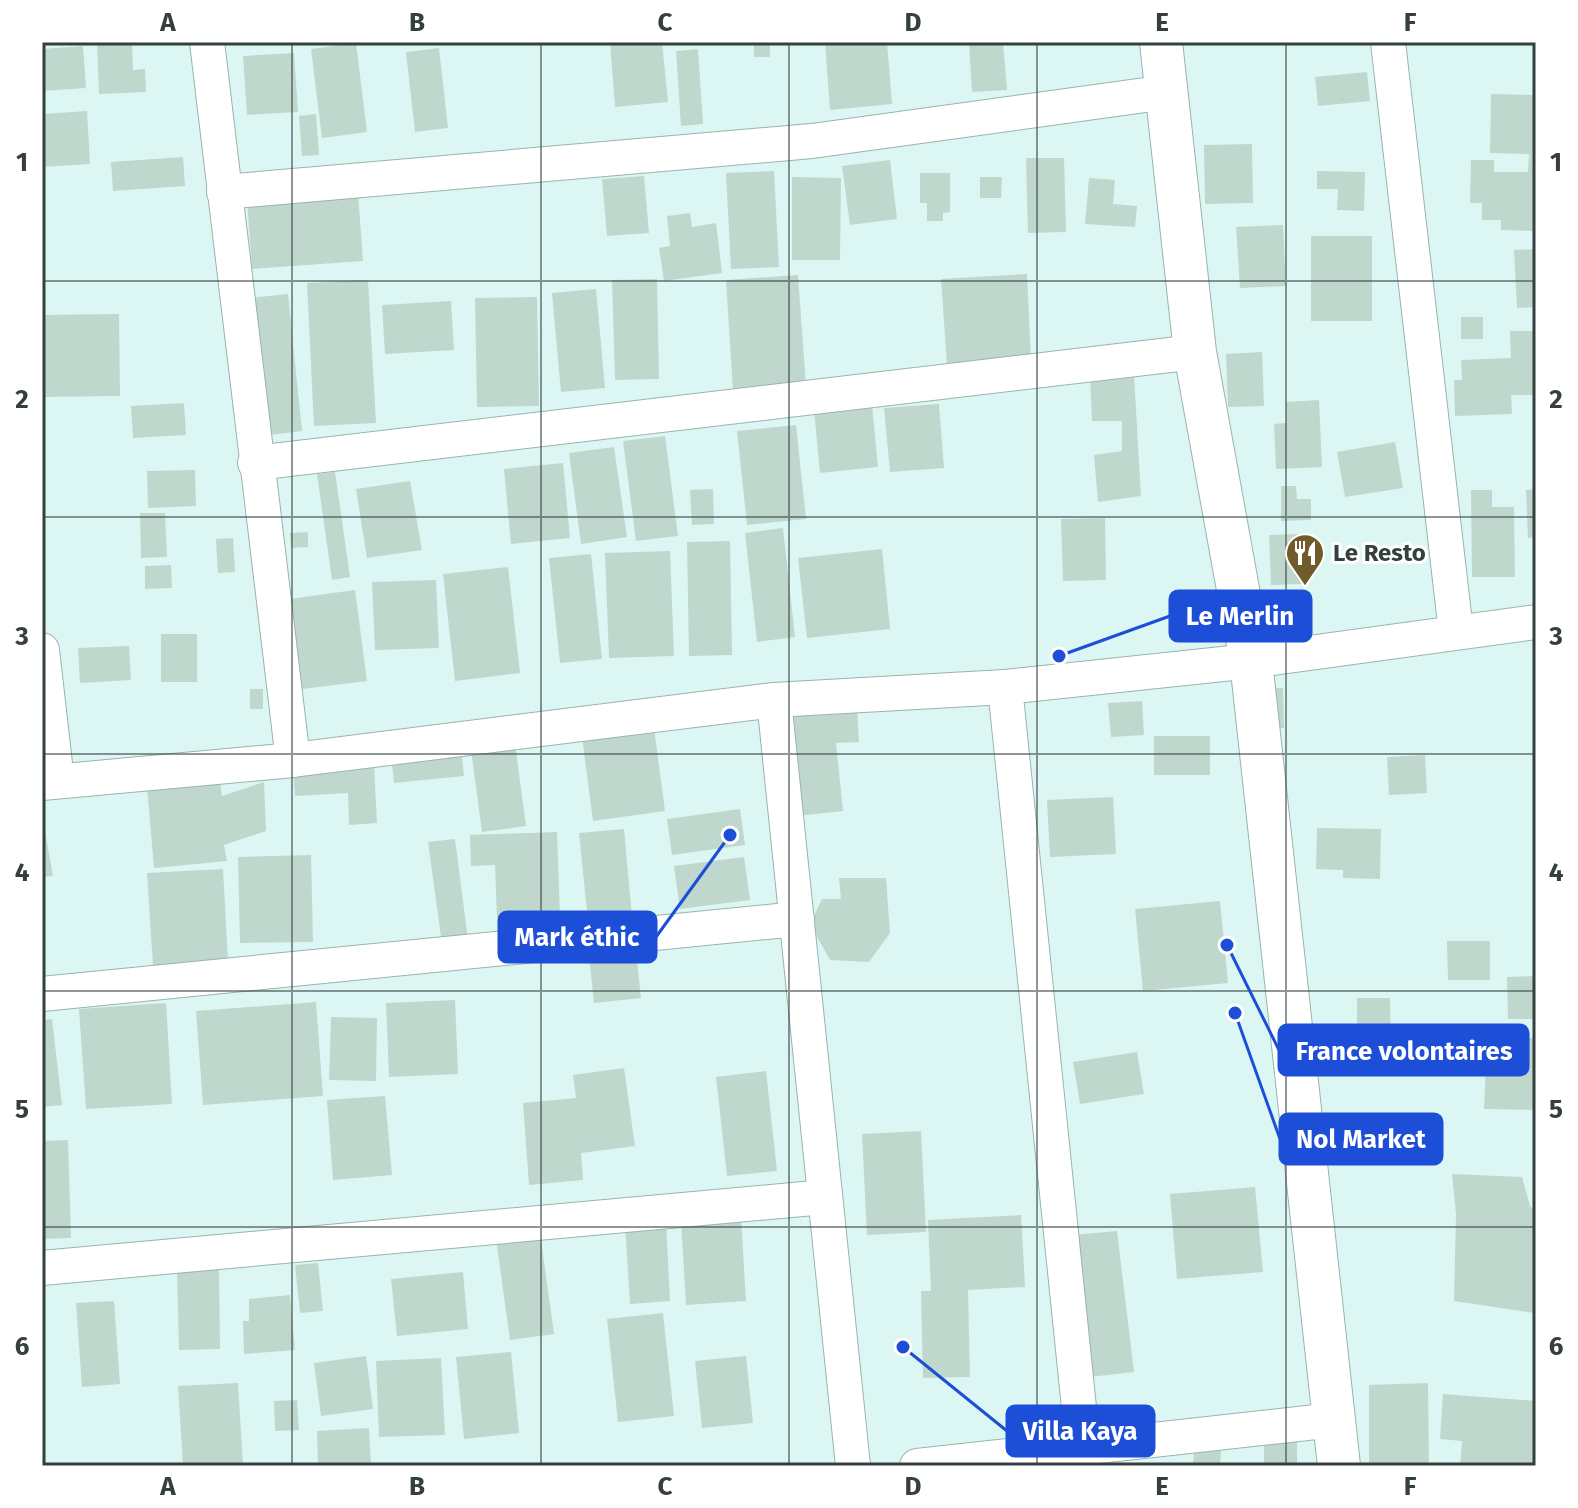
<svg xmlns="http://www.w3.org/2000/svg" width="1578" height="1508" font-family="'Fira Sans',sans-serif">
	<rect width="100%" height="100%" fill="#dcf7f3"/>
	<g fill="#c0d7cd">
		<polygon points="97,42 132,42 133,70 145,69 146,92 99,94"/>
		<polygon points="610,42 662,42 668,102 615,107"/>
		<rect x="754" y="42" width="16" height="15"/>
		<polygon points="825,42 887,42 892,104 830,110"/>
		<polygon points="969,42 1003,42 1007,90 972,92"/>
		<polygon points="356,43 367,132 322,138 311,49"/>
		<polygon points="83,46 86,88 42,91 42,49"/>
		<polygon points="439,48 448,128 415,132 406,52"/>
		<polygon points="698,49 703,124 681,126 676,51"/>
		<polygon points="294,53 298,112 247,115 243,56"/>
		<polygon points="1367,72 1370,101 1318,106 1315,77"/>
		<polygon points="1491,94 1536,95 1536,231 1501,230 1501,220 1482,220 1482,203 1470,203 1471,160 1494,160 1494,172 1528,172 1529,154 1490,153"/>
		<polygon points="87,111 90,164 42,167 42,114"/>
		<polygon points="316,114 319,155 302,156 299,116"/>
		<polygon points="1252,144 1253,203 1205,204 1204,145"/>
		<polygon points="183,157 185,186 113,191 111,162"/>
		<polygon points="1026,158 1064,158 1066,232 1028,233"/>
		<polygon points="890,160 897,219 850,225 842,166"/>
		<polygon points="774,171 779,267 731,269 726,173"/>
		<polygon points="1317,171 1365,172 1364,211 1337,210 1338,189 1317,189"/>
		<polygon points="920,173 950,173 950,212 943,213 943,221 927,221 927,203 920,203"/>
		<polygon points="644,176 649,233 607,236 602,179"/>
		<polygon points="792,177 841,178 840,260 792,260"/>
		<polygon points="980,177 1002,177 1001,198 980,198"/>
		<polygon points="1089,178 1115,180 1113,204 1137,206 1135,227 1085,224"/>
		<polygon points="358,193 363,261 252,269 247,200"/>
		<polygon points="690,213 692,227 716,223 722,273 664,281 659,248 670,246 667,216"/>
		<polygon points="1283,225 1286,286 1240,288 1236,227"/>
		<rect x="1311" y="236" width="61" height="85"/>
		<polygon points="1536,249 1536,307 1517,308 1514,250"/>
		<polygon points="1027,274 1031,359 947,364 941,279"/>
		<polygon points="798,275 806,386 733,391 726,280"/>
		<polygon points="657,279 659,379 615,380 612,280"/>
		<polygon points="368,280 376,423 314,426 307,283"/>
		<polygon points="596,289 605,388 561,392 552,293"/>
		<polygon points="288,294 302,431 262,436 248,298"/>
		<polygon points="537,297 539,406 477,407 475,298"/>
		<polygon points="451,301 454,350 385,354 382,305"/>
		<polygon points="119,314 120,396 42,397 42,315"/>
		<rect x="1461" y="317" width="22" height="22"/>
		<polygon points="1510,331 1536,331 1536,395 1511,395 1512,414 1455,416 1454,380 1462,380 1461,360 1511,358"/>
		<polygon points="1262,352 1264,406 1228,407 1226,354"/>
		<polygon points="1134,375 1141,496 1098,502 1094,455 1122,451 1122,421 1092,421 1090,377"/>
		<polygon points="1319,400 1322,467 1276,469 1274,424 1286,423 1286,402"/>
		<polygon points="184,403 186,435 133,438 131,406"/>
		<polygon points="939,404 944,468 890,472 884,408"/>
		<polygon points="872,405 878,467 820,473 814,410"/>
		<polygon points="796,425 806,519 747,525 737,431"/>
		<polygon points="665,436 678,536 636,541 623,441"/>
		<polygon points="1395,442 1403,488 1345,497 1337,452"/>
		<polygon points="614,447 627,537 581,544 569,453"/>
		<polygon points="563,463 570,538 511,544 504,469"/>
		<polygon points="195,470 196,506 148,508 147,471"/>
		<polygon points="335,472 350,577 332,580 317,474"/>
		<polygon points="410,481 422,550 367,558 356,489"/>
		<polygon points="1281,486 1296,486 1297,499 1311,499 1311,520 1281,521"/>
		<polygon points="713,489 714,524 692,525 690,490"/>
		<polygon points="1536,489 1536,537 1528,538 1526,490"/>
		<polygon points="1471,490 1492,490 1492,507 1514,507 1515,577 1472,577"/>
		<polygon points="140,513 165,513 167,557 141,558"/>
		<polygon points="1105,518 1106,580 1063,581 1061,519"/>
		<polygon points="783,528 795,637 757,642 745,533"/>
		<polygon points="308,532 308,547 291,548 290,533"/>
		<polygon points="1300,534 1302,584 1271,585 1269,535"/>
		<polygon points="233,538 235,572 218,573 216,539"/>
		<polygon points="730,541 732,655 689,656 687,542"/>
		<polygon points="882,549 890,629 807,638 798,558"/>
		<polygon points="670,551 674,656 609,658 605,553"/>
		<polygon points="591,554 602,659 560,663 549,558"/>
		<polygon points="171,565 172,588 145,589 145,566"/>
		<polygon points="508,567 520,673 455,681 443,574"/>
		<polygon points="436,580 439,648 375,650 372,582"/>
		<polygon points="355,590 367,681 302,689 289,599"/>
		<rect x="161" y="634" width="36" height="48"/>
		<polygon points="129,646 131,680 80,683 78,648"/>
		<polygon points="856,687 859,742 836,743 843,811 797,816 787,692"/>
		<polygon points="1265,688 1283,688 1284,728 1266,729"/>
		<rect x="250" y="689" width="13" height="20"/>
		<polygon points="1142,701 1144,735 1111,737 1108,703"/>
		<polygon points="653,720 665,811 593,821 581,729"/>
		<polygon points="514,736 526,826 482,832 470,742"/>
		<rect x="1154" y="736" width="56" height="39"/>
		<polygon points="461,747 464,776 394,783 391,755"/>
		<polygon points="1425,755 1427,793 1389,795 1387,757"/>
		<polygon points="374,764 377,823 349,825 348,793 295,796 293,769"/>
		<polygon points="218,768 222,796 264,782 266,831 224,845 227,861 154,868 146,775"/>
		<polygon points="1113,797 1116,854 1050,857 1047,800"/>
		<polygon points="740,809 745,845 672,855 667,819"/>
		<polygon points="42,815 53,876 42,877"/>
		<polygon points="1317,828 1381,829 1380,879 1343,878 1343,870 1316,869"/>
		<polygon points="624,829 632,917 588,921 579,833"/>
		<polygon points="557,832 560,916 497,918 495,865 471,866 470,835"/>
		<polygon points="455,839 468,940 442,944 428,842"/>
		<polygon points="311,855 313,942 240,943 238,857"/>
		<polygon points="744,857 750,900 680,909 674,866"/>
		<polygon points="223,869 228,961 153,966 147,873"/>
		<polygon points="839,878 886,878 890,933 869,962 830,960 816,935 814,916 822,899 841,899"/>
		<polygon points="1220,901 1228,983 1143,991 1135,909"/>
		<polygon points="1447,941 1490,941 1490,980 1448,980"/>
		<polygon points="636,950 641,998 594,1003 589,955"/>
		<polygon points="1536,976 1536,1019 1508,1019 1507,977"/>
		<polygon points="1357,998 1390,998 1391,1064 1357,1065"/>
		<polygon points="455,1000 458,1074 389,1077 386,1003"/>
		<polygon points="316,1002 323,1096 203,1105 196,1011"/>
		<polygon points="166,1003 172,1104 86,1109 79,1009"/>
		<polygon points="331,1017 377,1018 376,1081 329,1080"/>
		<polygon points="52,1019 62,1105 42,1107 42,1020"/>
		<polygon points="1487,1037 1536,1038 1536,1110 1484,1109"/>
		<polygon points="1137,1052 1144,1094 1080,1104 1073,1062"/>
		<polygon points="624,1068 635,1146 581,1153 583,1180 529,1185 523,1103 576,1098 573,1075"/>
		<polygon points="766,1071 777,1171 727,1176 716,1077"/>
		<polygon points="385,1096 392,1175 333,1180 327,1100"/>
		<polygon points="921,1131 926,1232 867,1235 862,1134"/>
		<polygon points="68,1140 71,1238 42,1239 42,1141"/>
		<polygon points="1452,1174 1522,1177 1530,1206 1536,1212 1534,1313 1454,1301 1456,1214"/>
		<polygon points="1255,1187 1263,1272 1177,1279 1170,1194"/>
		<polygon points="1021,1215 1025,1287 968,1290 970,1377 923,1378 921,1291 931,1291 928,1220"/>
		<polygon points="741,1217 746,1301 686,1305 681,1221"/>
		<polygon points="666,1221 670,1301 630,1304 625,1224"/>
		<polygon points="539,1225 554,1334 510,1340 495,1231"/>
		<polygon points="1117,1231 1134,1372 1090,1377 1073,1235"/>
		<polygon points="318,1263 323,1311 300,1313 295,1265"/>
		<polygon points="219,1268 220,1349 179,1350 177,1269"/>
		<polygon points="463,1272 468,1329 397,1336 391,1279"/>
		<polygon points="290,1295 295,1350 244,1354 243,1321 249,1321 249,1299"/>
		<polygon points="114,1301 120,1384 82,1387 76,1303"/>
		<polygon points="663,1313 674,1416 618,1422 607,1319"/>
		<polygon points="511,1352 519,1433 464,1439 456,1357"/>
		<polygon points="366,1356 373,1409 321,1416 314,1363"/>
		<polygon points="746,1356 753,1423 702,1428 695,1361"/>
		<polygon points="441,1358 445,1435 379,1437 376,1361"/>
		<polygon points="238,1383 243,1466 183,1466 178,1386"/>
		<polygon points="1428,1383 1429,1466 1369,1466 1369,1385"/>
		<polygon points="1443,1394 1536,1401 1536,1466 1460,1466 1462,1441 1440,1439"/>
		<polygon points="297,1400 299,1430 275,1431 274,1401"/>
		<polygon points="369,1428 371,1466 318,1466 317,1431"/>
		<polygon points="1264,1441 1297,1442 1297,1466 1264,1466"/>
		<polygon points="1194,1449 1221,1451 1220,1466 1193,1466"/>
	</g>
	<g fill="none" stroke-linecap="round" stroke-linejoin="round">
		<defs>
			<g id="minor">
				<polyline points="207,42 293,760"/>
				<polyline points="1388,42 1456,632"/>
				<polyline points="224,192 812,141 1167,92"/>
				<polyline points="255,463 1195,352"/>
				<polyline points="42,650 57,781"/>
				<polyline points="1005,687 1085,1466"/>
				<polyline points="774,700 853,1466"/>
				<polyline points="42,783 293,760 774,700 1005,687 1251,661 1536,622"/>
				<polyline points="42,994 797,919"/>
				<polyline points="42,1268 825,1197"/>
				<polyline points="917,1466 1334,1420"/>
			</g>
			<polyline id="major" points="1161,42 1195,352 1251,661 1339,1466"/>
		</defs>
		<use href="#minor" stroke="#9ab3af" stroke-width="36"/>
		<use href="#major" stroke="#9ab3af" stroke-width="44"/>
		<use href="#minor" stroke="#fff" stroke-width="34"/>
		<use href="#major" stroke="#fff" stroke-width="42"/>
	</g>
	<path fill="none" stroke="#353f3e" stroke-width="2" stroke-opacity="0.55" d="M292,42v1424M541,42v1424M789,42v1424M1037,42v1424M1286,42v1424M42,281h1494M42,517h1494M42,754h1494M42,991h1494M42,1227h1494"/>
	<defs>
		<symbol id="restaurant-pin" viewBox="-11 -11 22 30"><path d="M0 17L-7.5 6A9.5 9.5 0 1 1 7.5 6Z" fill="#705c2b" stroke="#fff"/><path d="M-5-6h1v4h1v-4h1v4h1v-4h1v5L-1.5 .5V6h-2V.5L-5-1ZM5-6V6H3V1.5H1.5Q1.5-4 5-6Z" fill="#fff"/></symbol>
	</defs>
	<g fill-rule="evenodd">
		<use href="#restaurant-pin" x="1283" y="531" width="44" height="60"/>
	</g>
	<g text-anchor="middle" stroke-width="6" stroke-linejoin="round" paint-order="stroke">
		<g font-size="24" font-weight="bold" fill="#353f3e" stroke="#fff" text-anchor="start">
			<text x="1333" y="561">Le Resto</text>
		</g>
	</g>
	<path fill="none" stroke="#1d4ed8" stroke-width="3" d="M1059 656L1170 616M730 835L656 937M1227 945L1279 1050M1235 1013L1280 1139M903 1347L1007 1431"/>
	<g fill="#1d4ed8" stroke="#fff" stroke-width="3">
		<circle cx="1059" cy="656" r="8"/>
		<circle cx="730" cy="835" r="8"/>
		<circle cx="1227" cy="945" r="8"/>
		<circle cx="1235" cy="1013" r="8"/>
		<circle cx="903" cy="1347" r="8"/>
	</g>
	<g fill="#1d4ed8" stroke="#1d4ed8" stroke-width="3">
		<rect x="1170" y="591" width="141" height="50" rx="8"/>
		<rect x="499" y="912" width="157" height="50" rx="8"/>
		<rect x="1279" y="1025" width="249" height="50" rx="8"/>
		<rect x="1280" y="1114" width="162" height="50" rx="8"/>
		<rect x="1007" y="1406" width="147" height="50" rx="8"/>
	</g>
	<g font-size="26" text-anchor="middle" font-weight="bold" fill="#fff">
		<text x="1240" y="625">Le Merlin</text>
		<text x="577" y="946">Mark éthic</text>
		<text x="1404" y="1060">France volontaires</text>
		<text x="1361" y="1148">Nol Market</text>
		<text x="1080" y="1440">Villa Kaya</text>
	</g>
	<rect width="1578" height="1508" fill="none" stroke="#ffffff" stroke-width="88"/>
	<rect x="44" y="44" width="1490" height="1420" fill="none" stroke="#353f3e" stroke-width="3"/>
	<g font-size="26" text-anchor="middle" font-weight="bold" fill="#353f3e">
		<text x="168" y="31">A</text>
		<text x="417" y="31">B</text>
		<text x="665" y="31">C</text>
		<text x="913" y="31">D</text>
		<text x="1162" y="31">E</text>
		<text x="1410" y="31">F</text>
		<text x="22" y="171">1</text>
		<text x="1556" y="171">1</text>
		<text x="22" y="408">2</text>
		<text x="1556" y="408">2</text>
		<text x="22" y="645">3</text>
		<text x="1556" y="645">3</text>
		<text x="22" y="881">4</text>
		<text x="1556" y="881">4</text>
		<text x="22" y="1118">5</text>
		<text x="1556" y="1118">5</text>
		<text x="22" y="1355">6</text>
		<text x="1556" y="1355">6</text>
		<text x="168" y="1495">A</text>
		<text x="417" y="1495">B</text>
		<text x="665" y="1495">C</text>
		<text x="913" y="1495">D</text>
		<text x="1162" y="1495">E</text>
		<text x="1410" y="1495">F</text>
	</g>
</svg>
